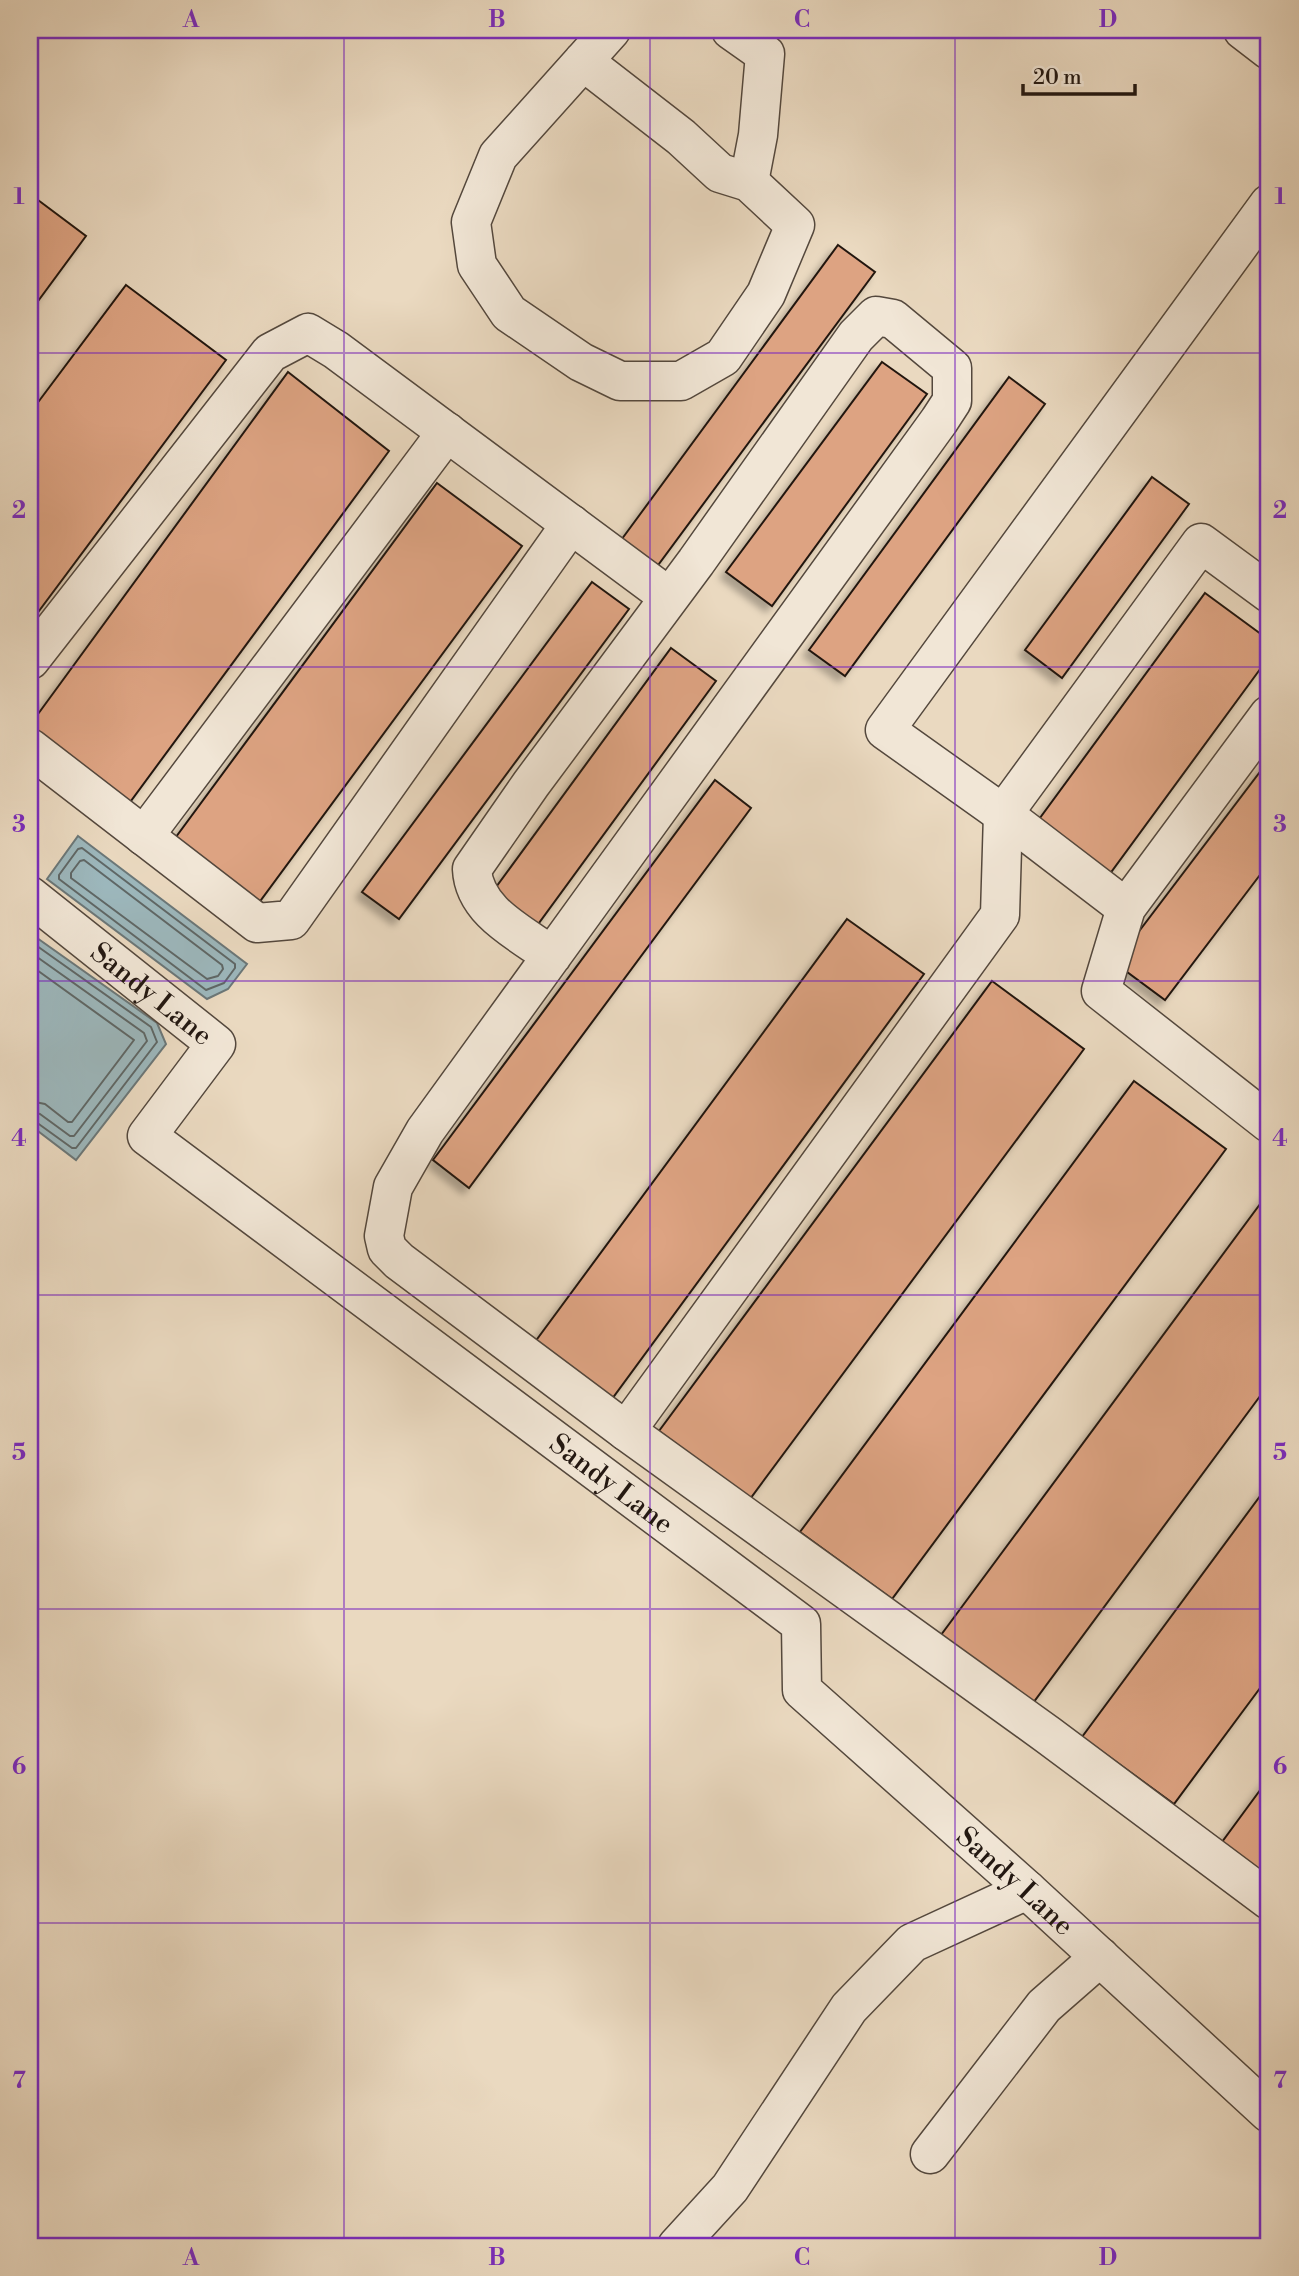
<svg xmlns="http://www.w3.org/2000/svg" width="1299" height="2276" font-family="'Libre Bodoni',serif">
	<defs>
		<filter id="shadow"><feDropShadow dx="-6" dy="6" stdDeviation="3.5" flood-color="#0004"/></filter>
	</defs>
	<rect width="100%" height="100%" fill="#ead9c0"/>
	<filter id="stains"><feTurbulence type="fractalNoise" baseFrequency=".00286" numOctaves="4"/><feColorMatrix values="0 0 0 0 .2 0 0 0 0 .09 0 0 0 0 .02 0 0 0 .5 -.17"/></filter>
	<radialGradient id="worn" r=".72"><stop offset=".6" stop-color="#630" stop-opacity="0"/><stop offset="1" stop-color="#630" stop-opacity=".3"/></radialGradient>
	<g fill="#9cb7bc" stroke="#6b7778" stroke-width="2">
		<polygon points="78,836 247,964 228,989 207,999 47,879"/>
		<polygon points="30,933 157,1023 166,1044 76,1160 30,1125"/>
	</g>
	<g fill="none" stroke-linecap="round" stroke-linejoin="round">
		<g stroke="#5f6766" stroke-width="2">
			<polygon points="82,848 235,964 235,968 224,983 206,990 59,879 59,875 78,849"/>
			<polygon points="84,860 222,965 223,969 218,976 207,979 71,878 71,873 80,861"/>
			<polyline points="30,941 151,1027 157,1042 76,1148 72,1148 36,1122 30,1120"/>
			<polyline points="30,952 144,1033 147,1041 74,1136 70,1136 40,1114 30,1112"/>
			<polyline points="30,965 134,1040 72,1122 68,1122 45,1104 30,1101"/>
		</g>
	</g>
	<g fill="#dda382" stroke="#221711" stroke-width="2" filter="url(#shadow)">
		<polygon points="30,194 86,236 30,312"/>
		<polygon points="838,245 875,272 650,576 616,547"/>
		<polygon points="126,285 226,360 30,623 30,413"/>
		<polygon points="882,362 927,394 772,606 726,572"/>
		<polygon points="288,372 389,451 125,809 30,732 30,725"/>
		<polygon points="1009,377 1045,404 845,676 809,650"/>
		<polygon points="1152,477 1189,504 1062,678 1025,650"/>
		<polygon points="437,483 522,546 258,904 173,841"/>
		<polygon points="592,582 629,609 399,919 362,892"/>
		<polygon points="1205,593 1269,640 1269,657 1109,875 1037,822"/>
		<polygon points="671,648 716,681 536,927 491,894"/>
		<polygon points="1269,760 1269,863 1165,1000 1115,963"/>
		<polygon points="715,780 751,808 469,1188 433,1160"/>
		<polygon points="847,919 924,974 609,1403 532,1346"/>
		<polygon points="992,981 1084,1049 750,1499 659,1431"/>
		<polygon points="1134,1081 1226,1149 892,1599 800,1532"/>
		<polygon points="1269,1192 1269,1384 1033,1703 941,1635"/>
		<polygon points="1269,1484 1269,1676 1174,1804 1082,1737"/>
		<polygon points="1269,1778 1269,1877 1222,1842"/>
	</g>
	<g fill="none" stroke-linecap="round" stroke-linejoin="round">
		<defs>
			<g id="minor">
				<polyline points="731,30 765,54 758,135 749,182"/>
				<polyline points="1243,30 1269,50"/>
				<polyline points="583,61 681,137 720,173 749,182 795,225 766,294 723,357 681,381 620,381 581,362 509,313 477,265 471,222 498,156 611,30"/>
				<polyline points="1269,204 885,730 1003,814 1201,543 1269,593"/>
				<polyline points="30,660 270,353 308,333 336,350 669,597"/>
				<polyline points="1269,715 1126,908 1101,991 1269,1123"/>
				<polyline points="30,748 257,923 291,920 571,524"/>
				<polyline points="1003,814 1000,915 626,1431 1048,1735 1269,1900"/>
				<polyline points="1003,814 1126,908"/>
				<polyline points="144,836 447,432"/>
				<path id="s1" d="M30,896l186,148 -69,92 654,488 1,66 225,200 242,223"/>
				<path d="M552,956c-31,-23 -78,-44 -80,-87l59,-85 165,-222 160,-226 20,-20 17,3 59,49v33l-13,20 -349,482 -165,228 -32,56 -9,49 3,13 12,12 227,170"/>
				<polyline points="930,2154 1044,2006 1100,1957"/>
				<polyline points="677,2246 730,2188 849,2008 912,1943 1027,1890"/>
			</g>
		</defs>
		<use href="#minor" stroke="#54483d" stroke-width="41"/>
		<use href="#minor" stroke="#f1e6d6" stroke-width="38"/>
	</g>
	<path fill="none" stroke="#7b2cbf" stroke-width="2" stroke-opacity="0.55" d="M344,30v2216M650,30v2216M955,30v2216M30,353h1239M30,667h1239M30,981h1239M30,1295h1239M30,1609h1239M30,1923h1239"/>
	<g text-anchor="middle" stroke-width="5" stroke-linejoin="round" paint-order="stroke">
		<g font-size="28" fill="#221711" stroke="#f1e6d6">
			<text dy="10" stroke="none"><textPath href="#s1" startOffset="156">Sandy Lane</textPath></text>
			<text dy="10" stroke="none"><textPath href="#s1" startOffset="933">Sandy Lane</textPath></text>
			<text dy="10" stroke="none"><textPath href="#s1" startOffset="1521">Sandy Lane</textPath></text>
		</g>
	</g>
	<rect width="1299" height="2276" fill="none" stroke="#ead9c0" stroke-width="77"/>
	<path d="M1023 84v10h112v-10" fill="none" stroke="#221711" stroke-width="3.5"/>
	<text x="1033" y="84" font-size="21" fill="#221711" stroke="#f1e6d6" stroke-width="5" paint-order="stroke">20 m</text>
	<rect x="38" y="38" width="1222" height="2200" fill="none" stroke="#7b2cbf" stroke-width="2.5"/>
	<g font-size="23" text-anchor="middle" font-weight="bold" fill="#7b2cbf">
		<text x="191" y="27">A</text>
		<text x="497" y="27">B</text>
		<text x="802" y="27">C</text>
		<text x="1108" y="27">D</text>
		<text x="19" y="204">1</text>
		<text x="1280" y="204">1</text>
		<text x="19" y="518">2</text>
		<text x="1280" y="518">2</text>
		<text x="19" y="832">3</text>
		<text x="1280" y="832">3</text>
		<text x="19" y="1146">4</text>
		<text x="1280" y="1146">4</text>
		<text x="19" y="1460">5</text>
		<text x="1280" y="1460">5</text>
		<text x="19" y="1774">6</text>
		<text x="1280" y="1774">6</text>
		<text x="19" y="2088">7</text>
		<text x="1280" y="2088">7</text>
		<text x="191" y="2265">A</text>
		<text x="497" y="2265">B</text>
		<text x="802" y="2265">C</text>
		<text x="1108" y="2265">D</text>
	</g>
	<rect width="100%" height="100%" filter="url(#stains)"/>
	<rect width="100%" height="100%" fill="url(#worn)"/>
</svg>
